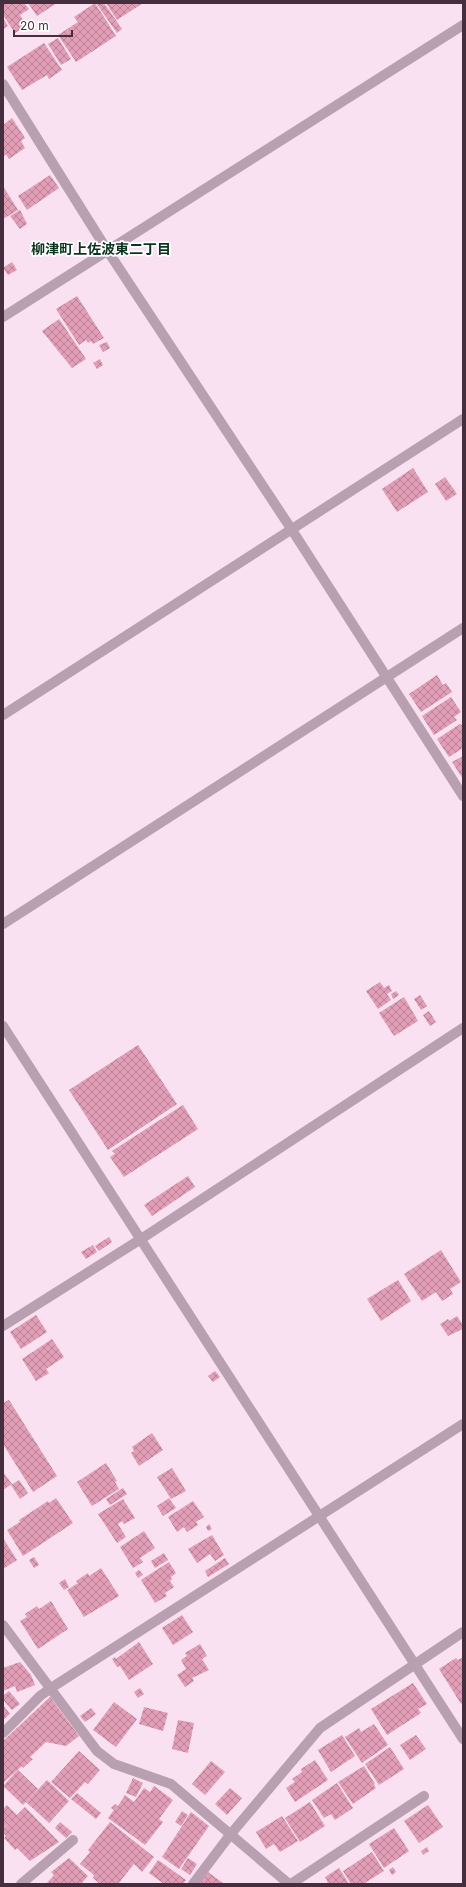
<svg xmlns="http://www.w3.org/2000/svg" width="466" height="1887" font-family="Inter,'Noto Sans JP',sans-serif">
	<defs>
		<pattern id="building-cross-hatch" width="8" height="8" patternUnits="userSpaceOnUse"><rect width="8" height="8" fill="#e19eb6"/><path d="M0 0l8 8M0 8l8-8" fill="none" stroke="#b88195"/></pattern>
	</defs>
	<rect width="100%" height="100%" fill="#f9e1f1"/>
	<g fill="url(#building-cross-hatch)">
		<polygon points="3,3 24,3 29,9 20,15 27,26 15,33 3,15"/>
		<polygon points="28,3 57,3 37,16"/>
		<polygon points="95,3 116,36 76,62 58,35 78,22 74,17"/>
		<polygon points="96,3 104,3 122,29 117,33"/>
		<polygon points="106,3 143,3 117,20"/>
		<polygon points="3,18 8,26 3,29"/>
		<polygon points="58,38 71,59 61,65 48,44"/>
		<polygon points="44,43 62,70 49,79 47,75 22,90 7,67"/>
		<polygon points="12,118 25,138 21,141 25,148 9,159 6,154 3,157 3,125"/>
		<polygon points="50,175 59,188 27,210 18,196"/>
		<polygon points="3,186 18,210 3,219"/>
		<polygon points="20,210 27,224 20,229 10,216"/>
		<polygon points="12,262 17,270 8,275 3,268"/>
		<polygon points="77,296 104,338 93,344 91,341 88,343 86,340 79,345 56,309"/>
		<polygon points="59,319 86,359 72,368 42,331"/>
		<polygon points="107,342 110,348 103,352 99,345"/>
		<polygon points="100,359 103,365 97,369 93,363"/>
		<polygon points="413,468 428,492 397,512 382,489"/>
		<polygon points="445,477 457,494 446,501 435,484"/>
		<polygon points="437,675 443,685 446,683 452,692 421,712 409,694"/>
		<polygon points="451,697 461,712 454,717 457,720 434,735 422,716"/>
		<polygon points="460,724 461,725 463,724 463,748 449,757 437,739"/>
		<polygon points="463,756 463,779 452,762"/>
		<polygon points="380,982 384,988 389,985 392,991 387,994 391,1000 378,1009 366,991"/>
		<polygon points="396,991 399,995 393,999 391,994"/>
		<polygon points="420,995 427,1006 421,1010 414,999"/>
		<polygon points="404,997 418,1021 394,1036 379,1013"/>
		<polygon points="429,1011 436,1022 430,1026 423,1015"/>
		<polygon points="138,1045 177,1104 108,1150 69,1090"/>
		<polygon points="183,1105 198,1129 124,1177 110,1157 115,1154 112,1151"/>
		<polygon points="188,1176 195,1187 152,1216 144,1205"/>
		<polygon points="109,1237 112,1242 99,1251 95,1246"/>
		<polygon points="93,1245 97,1252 86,1259 81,1252"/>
		<polygon points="441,1250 461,1282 450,1289 453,1294 442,1301 436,1292 422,1301 404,1274"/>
		<polygon points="398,1280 411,1301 381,1321 367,1299"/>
		<polygon points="36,1315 47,1332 21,1349 10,1332"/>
		<polygon points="457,1316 463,1325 463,1329 448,1336 440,1324 448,1319 449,1321"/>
		<polygon points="52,1339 64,1357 46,1369 49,1373 36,1381 22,1359"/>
		<polygon points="215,1371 220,1377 213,1382 208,1376"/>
		<polygon points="9,1400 57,1476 33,1492 3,1444 3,1403"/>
		<polygon points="152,1433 163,1450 139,1466 131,1453 134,1451 132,1447"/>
		<polygon points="106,1463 117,1481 115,1482 119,1489 92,1506 77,1482"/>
		<polygon points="172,1468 186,1491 171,1499 157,1477"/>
		<polygon points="3,1472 12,1484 3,1490"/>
		<polygon points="19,1480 28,1493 20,1499 11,1485"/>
		<polygon points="123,1488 127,1494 110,1505 106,1499"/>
		<polygon points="56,1498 73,1523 23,1556 7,1530 20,1522 19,1520 48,1501 49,1503"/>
		<polygon points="169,1498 176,1508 163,1516 157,1506"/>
		<polygon points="123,1499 135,1518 124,1524 122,1521 118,1524 126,1537 117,1543 98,1514"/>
		<polygon points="193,1501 204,1517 196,1522 198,1525 187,1532 184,1527 177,1532 168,1517"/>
		<polygon points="209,1524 212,1529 208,1531 206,1527"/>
		<polygon points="144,1531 155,1548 140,1558 143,1562 133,1568 120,1547"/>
		<polygon points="212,1535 224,1555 215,1561 210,1554 197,1563 188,1549"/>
		<polygon points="3,1538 17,1560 3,1569"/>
		<polygon points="164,1553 168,1560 155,1568 151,1561"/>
		<polygon points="34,1557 39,1565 34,1568 29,1560"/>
		<polygon points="225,1558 229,1564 208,1577 205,1571"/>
		<polygon points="169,1562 176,1573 171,1577 172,1579 170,1581 174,1587 165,1593 167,1596 155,1603 141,1580"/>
		<polygon points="101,1568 119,1596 84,1617 67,1590 78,1583 76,1581 88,1573 89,1576"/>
		<polygon points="139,1570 143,1575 138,1578 135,1573"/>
		<polygon points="65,1579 69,1587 64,1590 59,1583"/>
		<polygon points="51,1601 68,1629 38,1649 20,1621 27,1617 25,1614 37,1606 39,1609"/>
		<polygon points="182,1615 193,1632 173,1645 162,1628"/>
		<polygon points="139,1642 153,1664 129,1680 120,1666 117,1667 112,1659 115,1657 116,1659"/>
		<polygon points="200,1644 207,1656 202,1659 209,1670 192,1678 194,1681 185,1687 177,1675 186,1669 181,1660 187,1656 185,1653"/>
		<polygon points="463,1657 463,1702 461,1704 439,1669 456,1658 458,1660"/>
		<polygon points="20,1662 31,1675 35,1685 17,1692 15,1686 3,1691 3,1668"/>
		<polygon points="413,1683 427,1704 418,1709 421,1713 387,1735 371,1709"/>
		<polygon points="140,1688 144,1694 138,1698 134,1692"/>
		<polygon points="9,1691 20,1704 12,1710 3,1700 3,1696"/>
		<polygon points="50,1697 79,1736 66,1746 46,1742 30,1757 33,1759 23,1768 22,1766 3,1783 3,1741"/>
		<polygon points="114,1702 137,1719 116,1747 93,1730"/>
		<polygon points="3,1705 10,1714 3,1720"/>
		<polygon points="144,1707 168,1713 163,1731 139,1724"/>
		<polygon points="91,1708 96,1714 85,1722 80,1716"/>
		<polygon points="178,1720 194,1723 188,1753 172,1749"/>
		<polygon points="374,1724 388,1745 362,1763 345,1737 359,1728 361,1732"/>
		<polygon points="342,1735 355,1756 331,1772 318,1750"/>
		<polygon points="416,1735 426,1749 410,1760 400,1745"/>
		<polygon points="390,1747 404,1769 379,1785 365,1764"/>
		<polygon points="79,1751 100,1770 88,1784 85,1782 70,1798 51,1782"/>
		<polygon points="315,1760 328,1780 295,1802 286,1788 295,1782 292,1779 302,1772 301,1769"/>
		<polygon points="211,1761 225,1772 205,1795 192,1784"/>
		<polygon points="364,1766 375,1784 374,1785 376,1788 353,1804 338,1782"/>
		<polygon points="18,1770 38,1789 23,1805 3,1786"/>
		<polygon points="133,1778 143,1783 136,1797 126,1793"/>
		<polygon points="47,1780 69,1801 49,1823 26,1802"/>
		<polygon points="337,1783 353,1808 335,1820 331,1814 324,1818 312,1800"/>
		<polygon points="154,1786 173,1800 159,1819 163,1822 145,1845 108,1818 114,1810 111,1808 115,1804 118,1806 125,1795 134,1802 144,1788 150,1792"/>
		<polygon points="230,1788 242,1798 227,1815 215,1804"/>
		<polygon points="77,1793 101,1813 96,1819 71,1799"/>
		<polygon points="310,1802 325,1826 300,1842 285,1818"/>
		<polygon points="7,1805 17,1815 25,1807 59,1842 30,1861 17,1848 15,1850 4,1838 6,1836 3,1833 3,1829 12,1820 3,1828 3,1809"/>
		<polygon points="428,1805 443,1827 419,1843 404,1821"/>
		<polygon points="182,1811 188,1815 181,1826 175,1822"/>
		<polygon points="191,1812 209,1826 179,1869 162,1857"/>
		<polygon points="282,1816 298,1841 280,1852 274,1844 266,1849 256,1832"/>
		<polygon points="60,1822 72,1832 66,1838 55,1828"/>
		<polygon points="110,1822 154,1857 142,1872 134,1864 118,1884 100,1884 93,1878 94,1875 80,1864 90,1852 88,1850"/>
		<polygon points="394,1828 409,1851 384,1868 369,1844"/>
		<polygon points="427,1847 429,1851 423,1855 421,1851"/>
		<polygon points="372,1852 384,1871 363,1884 351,1884 343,1871"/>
		<polygon points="69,1858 88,1876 81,1884 46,1884 54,1875 51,1872"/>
		<polygon points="188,1858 197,1864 190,1875 181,1869"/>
		<polygon points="158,1860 186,1880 183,1884 164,1884 149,1873"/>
		<polygon points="393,1867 396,1872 392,1875 389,1870"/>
		<polygon points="339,1868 349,1884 325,1884 328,1882 325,1877"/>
		<polygon points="208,1872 223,1883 222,1884 196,1884"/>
	</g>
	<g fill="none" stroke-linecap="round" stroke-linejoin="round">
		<g stroke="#b9a0b1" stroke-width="10">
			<polyline points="3,84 107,250 292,530 463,796"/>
			<polyline points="3,317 463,25"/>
			<polyline points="3,715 463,419"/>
			<polyline points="3,924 463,628"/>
			<polyline points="3,1026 463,1739"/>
			<polyline points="3,1326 141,1239 463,1028"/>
			<polyline points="3,1625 97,1751 114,1764 171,1784 289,1884"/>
			<polyline points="3,1733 40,1696 51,1688 463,1424"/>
			<polyline points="21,1884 73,1840"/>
			<polyline points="193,1884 230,1835 320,1728 463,1632"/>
			<polyline points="291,1884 424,1796"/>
		</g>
	</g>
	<g text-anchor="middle" stroke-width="3.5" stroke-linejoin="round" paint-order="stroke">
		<g font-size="14" font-weight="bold" fill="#0a341e" stroke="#fff">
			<text x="101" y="254">柳津町上佐波東二丁目</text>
		</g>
	</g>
	<rect width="466" height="1887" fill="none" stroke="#452f3f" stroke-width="8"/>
	<path d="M14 30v6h58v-6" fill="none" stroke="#452f3f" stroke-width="2"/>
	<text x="20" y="30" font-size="12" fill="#452f3f" stroke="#ffffff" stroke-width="3" paint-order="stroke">20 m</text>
</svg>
